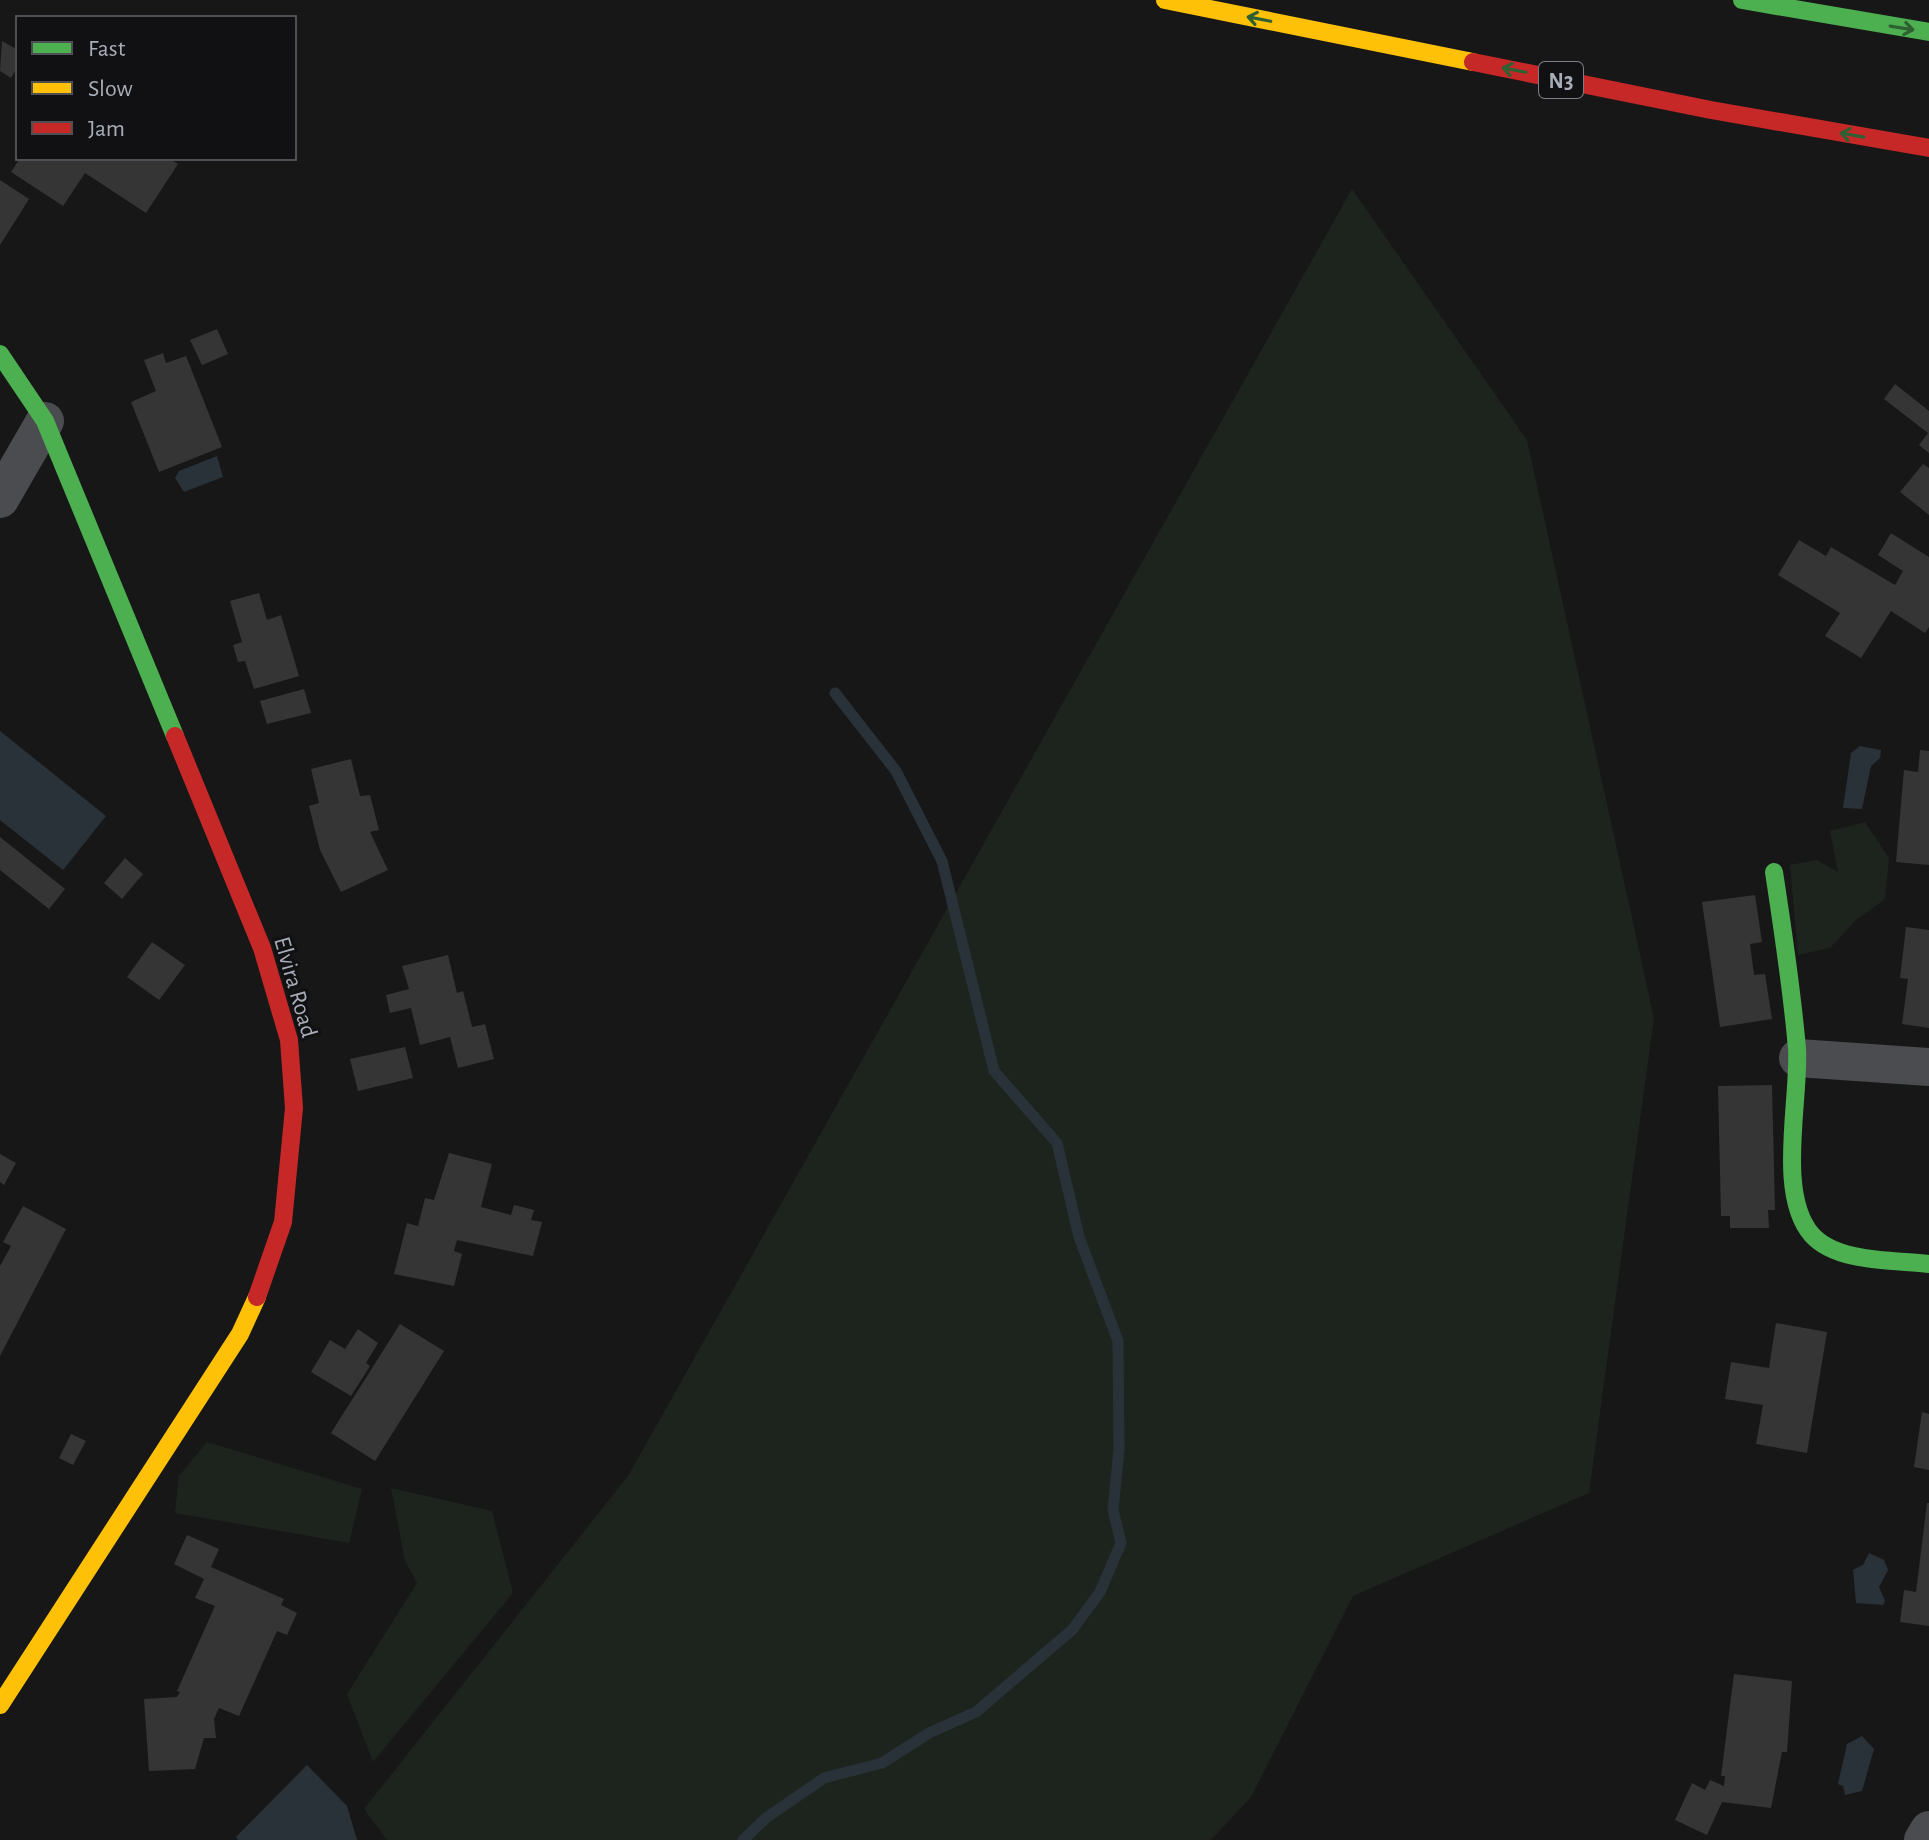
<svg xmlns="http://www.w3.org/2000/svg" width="1929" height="1840" font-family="'Alegreya Sans',sans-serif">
	<rect width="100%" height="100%" fill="#171717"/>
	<g fill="#1d241e">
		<polygon points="1352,189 1527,440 1654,1018 1589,1493 1353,1596 1251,1797 1211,1840 387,1840 364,1809 628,1476"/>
		<polygon points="1865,822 1889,858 1885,899 1856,920 1830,948 1798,955 1790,865 1817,860 1838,872 1830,831"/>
		<polygon points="207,1442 362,1489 349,1543 175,1513 179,1476"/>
		<polygon points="391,1488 492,1511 513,1593 373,1762 347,1694 417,1583 405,1561"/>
	</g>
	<g fill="#2a3239">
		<polygon points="217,456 223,477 184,492 175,478 179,471"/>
		<polygon points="0,731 106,816 63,870 0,820"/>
		<polygon points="1860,746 1881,750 1880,758 1871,766 1862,809 1843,808 1851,753"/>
		<polygon points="1869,1553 1884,1560 1888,1570 1879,1587 1885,1601 1883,1605 1856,1603 1853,1570 1863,1565"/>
		<polygon points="1862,1736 1874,1749 1862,1791 1845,1795 1843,1786 1838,1784 1847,1744"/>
		<polygon points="307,1765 347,1806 357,1840 238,1840 236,1837"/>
	</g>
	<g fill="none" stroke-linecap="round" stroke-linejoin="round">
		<polyline stroke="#2a3239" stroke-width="11" points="743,1840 766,1818 824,1778 882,1763 929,1733 976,1712 1072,1630 1100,1592 1121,1543 1113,1510 1119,1449 1118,1341 1079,1237 1057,1143 994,1071 942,861 896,771 835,693"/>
	</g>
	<g fill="#353536">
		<polygon points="2,41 18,50 18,66 11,78 0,71"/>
		<polygon points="20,158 168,158 178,164 146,213 85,173 63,206 11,172"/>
		<polygon points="0,180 29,199 0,245"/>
		<polygon points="217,329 228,354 202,365 190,340"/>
		<polygon points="163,353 166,363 186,356 222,447 159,472 131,402 156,391 144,360"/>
		<polygon points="1895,384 1929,411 1929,453 1919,445 1928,433 1884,399"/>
		<polygon points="1923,464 1929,468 1929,515 1900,492"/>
		<polygon points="1891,533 1929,557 1929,627 1925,633 1891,611 1861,658 1825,636 1840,613 1778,575 1799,540 1826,556 1831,547 1895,585 1903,571 1878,555"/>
		<polygon points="259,593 267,620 281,615 299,676 254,689 245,661 238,662 233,645 242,642 230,601"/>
		<polygon points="304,689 311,713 267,724 260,701"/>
		<polygon points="1920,750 1929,751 1929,865 1896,862 1904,770 1918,772"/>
		<polygon points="351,759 360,796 370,795 379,830 370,832 388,870 341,892 320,850 309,806 319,803 311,769"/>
		<polygon points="0,837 65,889 49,909 0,870"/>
		<polygon points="125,858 143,874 122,899 104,883"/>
		<polygon points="1755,895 1762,942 1750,944 1754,975 1765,974 1772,1019 1720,1027 1702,902"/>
		<polygon points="1906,927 1929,930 1929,1028 1902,1024 1908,979 1900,978"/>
		<polygon points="152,942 185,965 159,1000 127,977"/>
		<polygon points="448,955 457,993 463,991 472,1027 485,1024 494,1059 458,1068 450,1037 420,1045 411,1008 390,1013 386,995 409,989 402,966"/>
		<polygon points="405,1047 413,1078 358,1091 350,1059"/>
		<polygon points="1772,1085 1775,1210 1768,1210 1769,1228 1730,1228 1730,1216 1721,1216 1718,1086"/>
		<polygon points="449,1153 492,1164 481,1207 511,1215 514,1205 534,1210 531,1220 542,1222 533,1256 457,1240 454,1251 462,1254 454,1286 394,1274 407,1223 418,1226 425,1198 434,1200"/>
		<polygon points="0,1154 16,1163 4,1185 0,1182"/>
		<polygon points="23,1206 66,1229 0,1356 0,1266 11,1246 3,1242"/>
		<polygon points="1776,1323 1827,1332 1807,1453 1756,1444 1763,1405 1725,1399 1731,1362 1769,1368"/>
		<polygon points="400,1324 444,1351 375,1461 331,1433"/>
		<polygon points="358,1329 378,1343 366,1363 370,1366 351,1396 311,1372 330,1340 345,1349"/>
		<polygon points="1922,1412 1929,1414 1929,1470 1914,1467"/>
		<polygon points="71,1434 86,1441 73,1465 59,1458"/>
		<polygon points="1927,1503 1929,1503 1929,1626 1900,1622 1904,1590 1916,1592"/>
		<polygon points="187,1535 219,1549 211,1567 284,1599 281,1605 297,1613 287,1635 277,1631 239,1716 219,1708 214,1719 216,1738 204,1738 195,1769 149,1771 144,1699 177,1697 180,1692 177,1691 215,1606 195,1598 204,1579 174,1564"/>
		<polygon points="1734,1674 1792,1681 1787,1752 1782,1752 1771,1808 1722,1802 1707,1835 1675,1820 1692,1783 1705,1790 1710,1780 1724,1786 1725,1776 1721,1776"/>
	</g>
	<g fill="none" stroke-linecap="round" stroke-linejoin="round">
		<g stroke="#4b4c50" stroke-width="38">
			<polyline points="0,499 45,421"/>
			<polyline points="1798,1058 1929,1067"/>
			<polyline points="1923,1840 1929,1830"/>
		</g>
		<g stroke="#4caf50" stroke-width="18">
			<polyline points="1742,0 1929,32"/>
			<polyline points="0,354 45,421 175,736"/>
			<path d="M1774,872c9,59 18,117 23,177 3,51 -21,145 15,186 25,28 83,25 117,29"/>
		</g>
		<g stroke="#ffc107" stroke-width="18">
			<polyline points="1165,0 1473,62"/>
			<polyline points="0,1705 240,1334 257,1297"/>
		</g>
		<g stroke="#c62828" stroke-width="18">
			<polyline points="1473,62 1711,110 1929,148"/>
			<polyline points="175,736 262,948 289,1040 294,1108 283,1222 257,1297"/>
		</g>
	</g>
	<defs><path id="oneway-shaft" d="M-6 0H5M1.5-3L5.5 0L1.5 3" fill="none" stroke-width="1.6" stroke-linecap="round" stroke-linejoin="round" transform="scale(2)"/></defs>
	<g stroke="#2e6032">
		<use href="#oneway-shaft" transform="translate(1259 19) rotate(-169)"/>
		<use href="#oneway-shaft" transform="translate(1902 28) rotate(9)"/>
		<use href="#oneway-shaft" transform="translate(1514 70) rotate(-169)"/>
		<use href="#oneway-shaft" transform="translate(1852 135) rotate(-170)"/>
	</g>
	<g text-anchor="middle" stroke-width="6" stroke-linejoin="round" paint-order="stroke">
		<rect fill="#111113" stroke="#7b7e86" stroke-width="2" x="1539" y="62" width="44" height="36" rx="6"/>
		<g font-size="22" font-weight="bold" fill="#a8adb8">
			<text x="1561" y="88">N3</text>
		</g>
		<g font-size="24" fill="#a8adb8" stroke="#111113">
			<text transform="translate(296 987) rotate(74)" y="8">Elvira Road</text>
		</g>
	</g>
	<rect x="16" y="16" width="280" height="144" fill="#111113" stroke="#4d4f55" stroke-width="2"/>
	<rect x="32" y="42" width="40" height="12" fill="#4caf50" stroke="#4d4f55" stroke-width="2"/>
	<text x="88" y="56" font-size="24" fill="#a8adb8">Fast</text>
	<rect x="32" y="82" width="40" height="12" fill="#ffc107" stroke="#4d4f55" stroke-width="2"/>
	<text x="88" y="96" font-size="24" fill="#a8adb8">Slow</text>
	<rect x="32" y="122" width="40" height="12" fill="#c62828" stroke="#4d4f55" stroke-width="2"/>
	<text x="88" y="136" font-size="24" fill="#a8adb8">Jam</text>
</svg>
